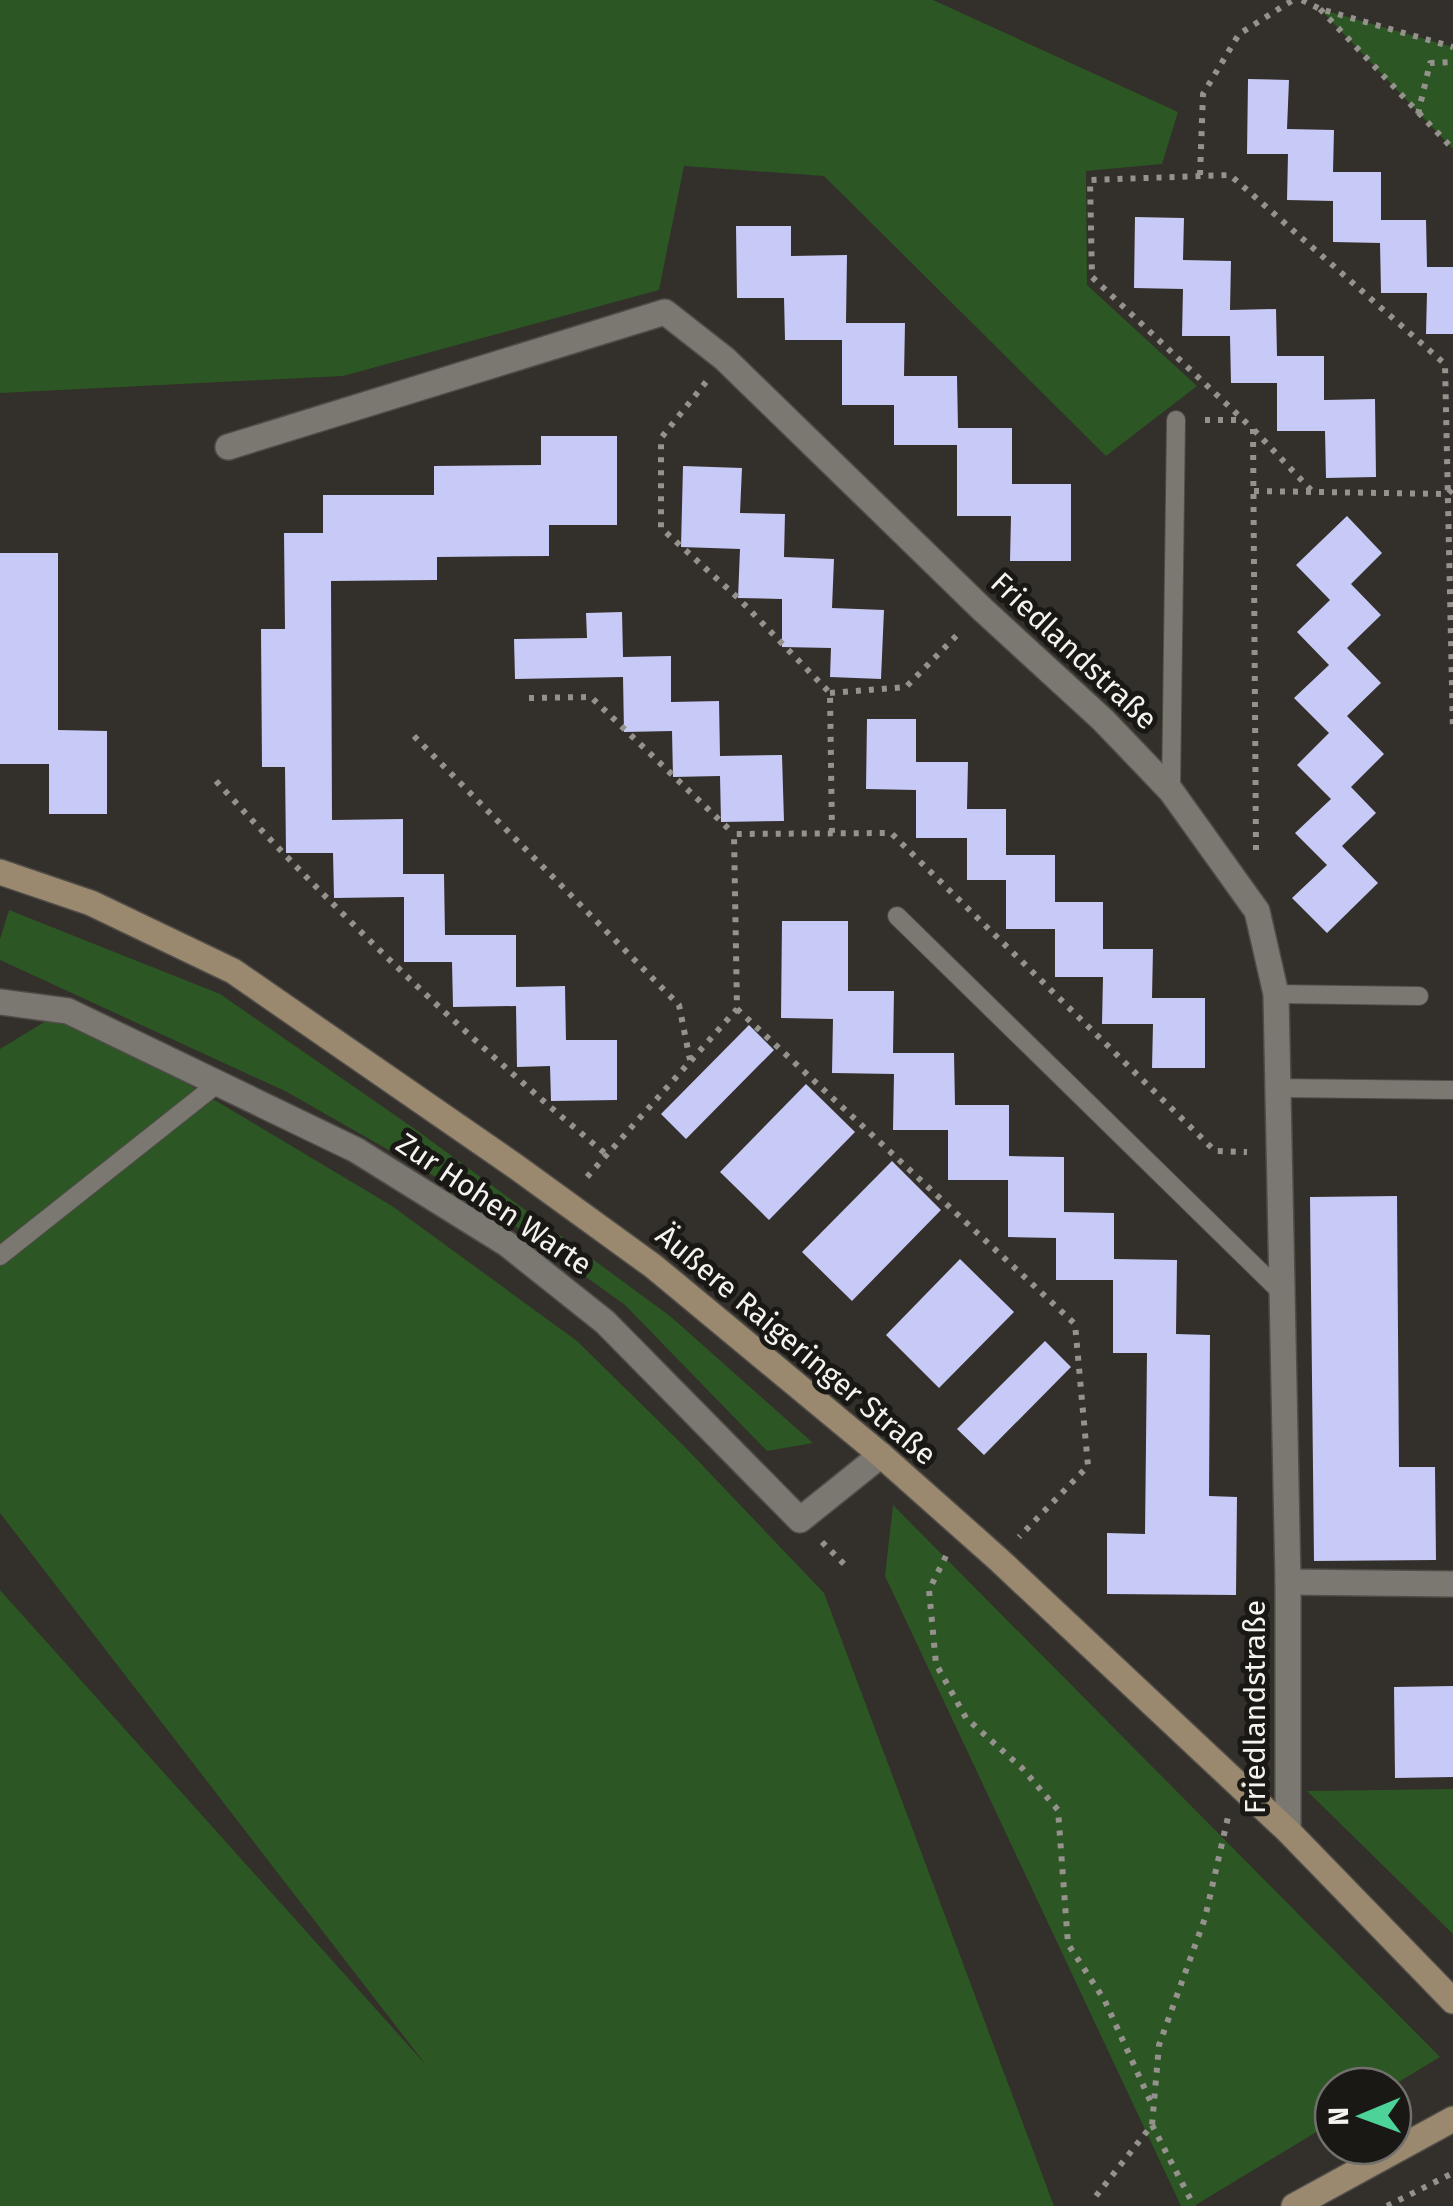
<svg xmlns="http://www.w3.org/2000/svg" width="1453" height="2206" font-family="'Fira Sans',sans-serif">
	<rect width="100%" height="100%" fill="#332f2a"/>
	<g fill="#2c5623">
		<polygon points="0,0 933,0 1178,112 1162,164 1086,171 1087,285 1197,386 1106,456 824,176 684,166 659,290 343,376 0,393"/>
		<polygon points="1320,9 1453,47 1453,149"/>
		<polygon points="9,910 220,994 415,1129 670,1316 813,1443 767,1451 625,1305 490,1208 287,1092 0,960 0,939"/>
		<polygon points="64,1010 392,1206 577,1341 683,1445 824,1593 1054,2206 0,2206 0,1590 426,2065 0,1513 0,1049"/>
		<polygon points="893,1505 1440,2057 1392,2086 1333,2086 1333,2122 1194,2206 1181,2206 885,1576"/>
		<polygon points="1453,1789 1453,1934 1307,1791"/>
	</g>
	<g fill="#c7c9f6">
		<polygon points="1248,79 1289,80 1287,129 1334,130 1333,172 1381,172 1381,220 1426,220 1427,267 1453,267 1453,334 1426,334 1427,293 1381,293 1380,243 1333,242 1333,201 1287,200 1288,154 1247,154"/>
		<polygon points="1135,217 1184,218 1183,260 1231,261 1230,310 1276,309 1277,356 1324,356 1324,400 1375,399 1376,477 1326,478 1325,431 1277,431 1277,383 1231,383 1230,336 1182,336 1183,289 1134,288"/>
		<polygon points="736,226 791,226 791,256 847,255 846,323 905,323 904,376 957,376 958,428 1012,428 1012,484 1071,484 1071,561 1010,561 1011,516 957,516 957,445 894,445 894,405 842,405 842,340 785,340 784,298 737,298"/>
		<polygon points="541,436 617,436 617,525 549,525 549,556 437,557 437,580 331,581 332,820 403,819 403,874 444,874 445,935 516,935 516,987 565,986 566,1040 617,1040 617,1100 551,1101 550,1066 517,1067 516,1006 453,1007 452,962 404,962 404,897 334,898 333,853 286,853 285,767 262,767 261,629 285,629 284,533 323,533 323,495 434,495 434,466 541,465"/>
		<polygon points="683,466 742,468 740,513 785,514 784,557 834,559 832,608 884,610 881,679 830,677 831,648 782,647 782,599 738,598 740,549 681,547"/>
		<polygon points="1347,516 1382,553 1351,584 1381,615 1347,648 1381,683 1347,716 1384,754 1351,787 1376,813 1342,846 1378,883 1327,933 1292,898 1327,865 1295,833 1331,799 1297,765 1329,733 1294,698 1329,665 1297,632 1330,600 1296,565"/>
		<polygon points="0,553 58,553 58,730 107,731 107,814 49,814 49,764 0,764"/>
		<polygon points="622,612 623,657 671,656 671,702 719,701 720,756 782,755 784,821 721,822 720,776 673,777 672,731 624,732 623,677 515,679 514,639 587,638 586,613"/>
		<polygon points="867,719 916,719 916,762 968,762 967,809 1006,809 1006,855 1055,855 1055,902 1103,902 1103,949 1153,949 1152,998 1205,998 1205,1068 1152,1068 1153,1024 1102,1024 1103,977 1055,977 1055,929 1006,929 1006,880 967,880 967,838 916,838 916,790 866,789"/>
		<polygon points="782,921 848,921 848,991 894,991 893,1053 954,1053 955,1105 1009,1105 1009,1156 1064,1157 1064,1212 1114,1213 1114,1259 1177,1260 1176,1334 1210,1335 1209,1496 1237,1497 1236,1595 1107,1594 1107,1533 1145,1534 1147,1353 1113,1353 1113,1280 1056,1280 1056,1238 1008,1237 1008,1180 948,1180 948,1130 893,1130 894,1074 832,1073 833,1019 781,1018"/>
		<polygon points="749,1025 774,1050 686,1139 661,1114"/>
		<polygon points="806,1084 855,1132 769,1220 720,1172"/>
		<polygon points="892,1161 941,1210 852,1301 802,1252"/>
		<polygon points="1397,1196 1399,1467 1435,1467 1436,1560 1314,1561 1310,1197"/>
		<polygon points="960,1259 1014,1312 939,1388 886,1335"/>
		<polygon points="1045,1341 1071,1367 984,1455 957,1429"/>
		<polygon points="1453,1686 1453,1777 1395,1778 1394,1687"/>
	</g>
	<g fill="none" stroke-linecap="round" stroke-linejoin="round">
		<defs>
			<g id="lane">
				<polyline points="1171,791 1176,420"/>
				<polyline points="897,916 1281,1292"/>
				<polyline points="1276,994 1419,996"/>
				<polyline points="1277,1088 1453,1090"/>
				<polyline points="0,1256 217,1084"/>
			</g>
			<g id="street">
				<polyline points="228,447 665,312 725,359 982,609 1103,720 1171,791 1257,911 1276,994 1288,1582 1288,1831"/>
				<polyline points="0,1002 68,1011 356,1150 507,1244 605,1322 800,1520 881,1455"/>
				<polyline points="1288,1582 1453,1584"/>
			</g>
			<g id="secondary">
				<polyline points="0,872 91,903 233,971 515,1166 653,1266 881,1455 998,1559 1288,1831 1453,2001"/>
				<polyline points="1294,2206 1453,2119"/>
			</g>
		</defs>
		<use href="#lane" stroke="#4f4c48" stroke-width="20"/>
		<use href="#street" stroke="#4f4c48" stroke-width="28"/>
		<use href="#secondary" stroke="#4f4c48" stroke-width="28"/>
		<g stroke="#95928d" stroke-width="6" stroke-dasharray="5 8" stroke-linecap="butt">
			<polyline points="1302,0 1320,9 1453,47"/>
			<polyline points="1320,9 1453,149"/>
			<polyline points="1418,114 1430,63 1453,62"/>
			<polyline points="1200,175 1203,94 1239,34 1293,0"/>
			<polyline points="706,382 661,438 661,528 738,598 830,693 832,833"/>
			<polyline points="1205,420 1242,420"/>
			<polyline points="1254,430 1311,490"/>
			<polyline points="1254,491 1448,494 1453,488"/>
			<polyline points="830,693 906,687 960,632"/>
			<polyline points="529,698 591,697 734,834"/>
			<polyline points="414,736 679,1005 690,1060"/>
			<path d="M216,781c121,133 253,259 391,374"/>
			<polyline points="1256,850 1253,429 1092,277 1090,180 1230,175 1445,364 1453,732"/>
			<polyline points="737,1009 1075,1324 1088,1466 1019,1537"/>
			<polyline points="587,1177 737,1009 734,834 891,833 1215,1151 1247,1152"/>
			<polyline points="822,1542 848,1568"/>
			<polyline points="946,1556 929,1590 936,1664 966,1718 1022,1768 1058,1810 1068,1944 1105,2001 1153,2107"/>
			<polyline points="1152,2125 1194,2206"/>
			<polyline points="1096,2196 1152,2125 1159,2045 1205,1918 1228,1817"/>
			<polyline points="1387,2206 1453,2173"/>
		</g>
		<use href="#lane" stroke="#7b7771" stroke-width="18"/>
		<use href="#street" stroke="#7b7771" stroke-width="25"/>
		<use href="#secondary" stroke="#9a896f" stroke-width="25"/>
	</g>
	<g text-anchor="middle" stroke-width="10" stroke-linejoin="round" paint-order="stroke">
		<g font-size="30" fill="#f5f3ef" stroke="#191815">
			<text transform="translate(1074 651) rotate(43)" y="10">Friedlandstraße</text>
			<text transform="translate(494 1204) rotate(34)" y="10">Zur Hohen Warte</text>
			<text transform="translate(796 1345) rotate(40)" y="10">Äußere Raigeringer Straße</text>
			<text transform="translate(1255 1707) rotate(-90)" y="10">Friedlandstraße</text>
		</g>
	</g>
	<g transform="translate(1363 2116) rotate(269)"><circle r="48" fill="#191815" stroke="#71706c" stroke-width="2.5"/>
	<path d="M0-8L18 38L0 25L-18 38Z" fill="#4dd39a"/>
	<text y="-15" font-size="28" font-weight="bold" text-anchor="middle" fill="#f5f3ef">N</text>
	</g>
</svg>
